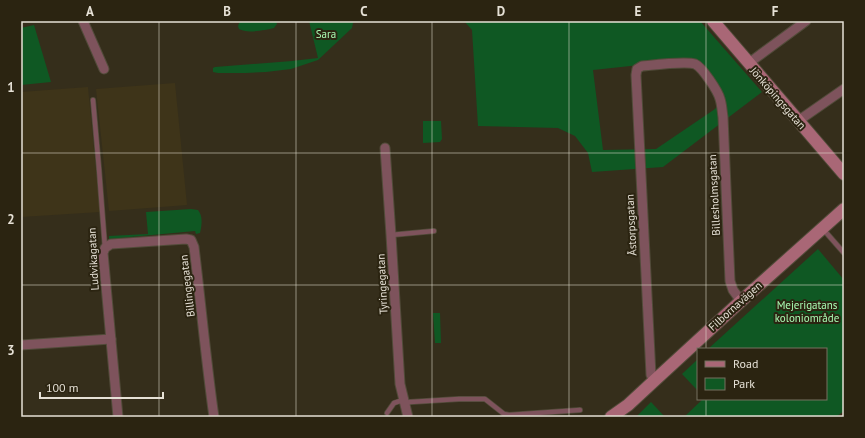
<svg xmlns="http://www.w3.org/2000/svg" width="865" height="438" font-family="'PT Sans',sans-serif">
	<rect width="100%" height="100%" fill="#352e1b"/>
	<g fill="#3e3419">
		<polygon points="175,83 187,205 109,211 96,89"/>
		<polygon points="88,87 100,212 21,217 21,92"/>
	</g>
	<g fill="#0f5823" fill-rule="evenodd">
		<path d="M240,21h36l1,3 -3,4c-9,2 -27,6 -35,1l-1,-3z"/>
		<polygon points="309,21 353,21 353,23 352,28 318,60 291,69 266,72 245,73 218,73 213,72 213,68 215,67 292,61 318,58"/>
		<path d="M464,21h236l62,71 -99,75 -71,5 -4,-19 -13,-17 -17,-8 -80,-2 -6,-96zM696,59l21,25 7,13 -9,12 -59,40 -53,1 -10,-80z"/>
		<polygon points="34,25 51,82 21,85 21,28"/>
		<polygon points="423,121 441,121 442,139 440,142 423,143"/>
		<path d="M191,209l7,1c5,6 4,15 2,23l-4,1 -1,-3 -86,8v-3l39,-2 -2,-22z"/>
		<polygon points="818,249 844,280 844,396 842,398 844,400 844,411 836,417 684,417 703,399 826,399 826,349 708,349"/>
		<polygon points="433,313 440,313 441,343 435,343"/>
		<polygon points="698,359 698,391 682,374"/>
		<polygon points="651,402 665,417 636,417"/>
	</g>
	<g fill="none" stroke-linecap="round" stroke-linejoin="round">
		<defs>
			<g id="lane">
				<polyline points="93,100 99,169 105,248"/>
				<polyline points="823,229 844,253"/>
				<polyline points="391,235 434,231"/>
				<polyline points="404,404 410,402 459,399 485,399 504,414 509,415 580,410"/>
				<polyline points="387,413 394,403 403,400"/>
			</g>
			<g id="street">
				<polyline points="83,21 104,69"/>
				<polyline points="749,63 806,21"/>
				<polyline points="798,121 844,89"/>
				<polyline points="385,148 391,235 400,384 408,417"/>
				<polyline points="21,345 111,339"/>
				<path d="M655,380l-4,-5 -15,-300 1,-6 5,-3c11,-1 44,-5 53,-2 7,3 23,27 25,35 2,6 2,12 3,18l7,164 3,9 8,11"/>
				<path d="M118,417l-15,-164 2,-5 6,-4 75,-5 5,1 3,7c7,57 12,114 20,170"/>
			</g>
			<g id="secondary">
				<polyline points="713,21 844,174"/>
				<polyline points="611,417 628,405 655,380 741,301 844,209"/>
			</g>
		</defs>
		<use href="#lane" stroke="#514b39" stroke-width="6"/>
		<use href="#street" stroke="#514b39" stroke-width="11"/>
		<use href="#secondary" stroke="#514b39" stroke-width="14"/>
		<use href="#lane" stroke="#7e535c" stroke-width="4.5"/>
		<use href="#street" stroke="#7e535c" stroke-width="9"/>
		<use href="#secondary" stroke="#a96776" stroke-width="12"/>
	</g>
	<path fill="none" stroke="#e6e1d6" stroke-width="1" stroke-opacity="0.55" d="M159,21v396M296,21v396M432,21v396M569,21v396M706,21v328M21,153h823M21,285h823M706,399v18"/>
	<g text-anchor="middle" stroke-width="4" stroke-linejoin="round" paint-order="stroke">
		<g font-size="11" fill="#a9fcb4" stroke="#2b2411">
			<text x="326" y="38">Sara</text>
			<text x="807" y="309">Mejerigatans<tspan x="807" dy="13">koloniområde</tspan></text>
		</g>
		<g font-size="11" fill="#e6e1d6" stroke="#2b2411">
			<text transform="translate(778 98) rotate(49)" y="4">Jönköpingsgatan</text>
			<text transform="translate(714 195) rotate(-93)" y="4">Billesholmsgatan</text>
			<text transform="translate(631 225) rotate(-93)" y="4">Åstorpsgatan</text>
			<text transform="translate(93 259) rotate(-93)" y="4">Ludvikagatan</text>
			<text transform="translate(382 284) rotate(-93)" y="4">Tyringegatan</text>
			<text transform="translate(187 286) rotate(-97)" y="4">Billingegatan</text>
			<text transform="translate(735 306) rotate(-42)" y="4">Filbornavägen</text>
		</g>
	</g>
	<rect width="865" height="438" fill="none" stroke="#2b2411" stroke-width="44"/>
	<rect x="697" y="348" width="130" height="52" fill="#2b2411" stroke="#767060"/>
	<rect x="705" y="361" width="20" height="6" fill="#a96776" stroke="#767060"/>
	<text x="733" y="368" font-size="12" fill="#e6e1d6">Road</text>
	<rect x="705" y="378" width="20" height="12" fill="#0f5823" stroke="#767060"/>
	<text x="733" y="388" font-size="12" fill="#e6e1d6">Park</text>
	<path d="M40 392v6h123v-6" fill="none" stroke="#e6e1d6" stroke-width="2"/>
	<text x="46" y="392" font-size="12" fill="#e6e1d6" stroke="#2b2411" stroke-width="3" paint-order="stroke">100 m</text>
	<rect x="22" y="22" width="821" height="394" fill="none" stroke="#e6e1d6" stroke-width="1.5"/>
	<g font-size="13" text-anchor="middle" font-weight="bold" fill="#e6e1d6">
		<text x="90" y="16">A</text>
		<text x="227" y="16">B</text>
		<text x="364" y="16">C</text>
		<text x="501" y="16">D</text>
		<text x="638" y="16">E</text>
		<text x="775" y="16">F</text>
		<text x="11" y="92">1</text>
		<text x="11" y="224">2</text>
		<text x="11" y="355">3</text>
	</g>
</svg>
